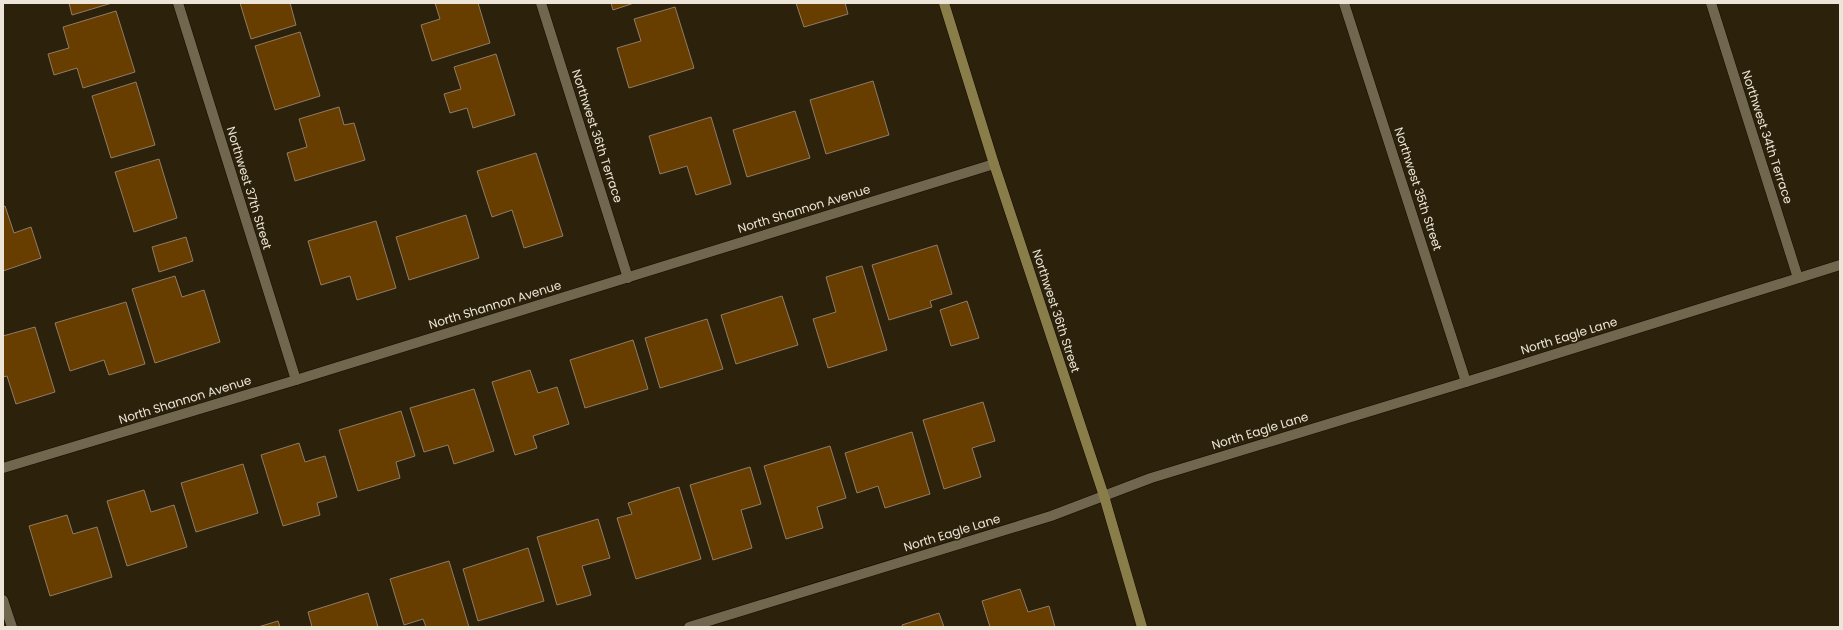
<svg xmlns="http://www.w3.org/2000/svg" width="1843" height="630" font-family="Poppins,sans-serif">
	<rect width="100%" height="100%" fill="#2c220b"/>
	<g fill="#673d00" stroke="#907c67">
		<polygon points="69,3 112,3 72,15"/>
		<polygon points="240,3 290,3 296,25 251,39"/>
		<polygon points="435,3 478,3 490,43 432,61 421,25 440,19"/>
		<polygon points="611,3 634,3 613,10"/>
		<polygon points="796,3 845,3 848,14 804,27"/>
		<polygon points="675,7 694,68 629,88 617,48 641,41 634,19"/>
		<polygon points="116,11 135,72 83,88 77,68 54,75 48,54 69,48 63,27"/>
		<polygon points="300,32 320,96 275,110 255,46"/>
		<polygon points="496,54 515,115 473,128 467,108 450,113 444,94 461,89 454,67"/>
		<polygon points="873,81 889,135 826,154 810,100"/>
		<polygon points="136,82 155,145 111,158 92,96"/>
		<polygon points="339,107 344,125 354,123 365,160 295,181 287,153 307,147 299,119"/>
		<polygon points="795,111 810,158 747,177 733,130"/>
		<polygon points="711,117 731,184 696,195 687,166 660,174 649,136"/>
		<polygon points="536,153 563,236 524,248 512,210 492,217 477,171"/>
		<polygon points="159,159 177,218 134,232 115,172"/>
		<polygon points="5,206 14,233 31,227 41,258 3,271 3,207"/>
		<polygon points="466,215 479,258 409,280 396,237"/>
		<polygon points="376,221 396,288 357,300 350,276 321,285 308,241"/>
		<polygon points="186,237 193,261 159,272 152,247"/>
		<polygon points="937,245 952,294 930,301 932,307 889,320 872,265"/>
		<polygon points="862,266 887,350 828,368 813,319 836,312 826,277"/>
		<polygon points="175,276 182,297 204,290 220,342 155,363 132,289"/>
		<polygon points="782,296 798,345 736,364 721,315"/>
		<polygon points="967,301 979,338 951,346 940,310"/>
		<polygon points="126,302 145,364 109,375 104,360 70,371 55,323"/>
		<polygon points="707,319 723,369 660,388 645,338"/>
		<polygon points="35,327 55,392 16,404 7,376 3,377 3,336"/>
		<polygon points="633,340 648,389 585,408 570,360"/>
		<polygon points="530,370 538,393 557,387 569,424 533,436 537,448 515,455 492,382"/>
		<polygon points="474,389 494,451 454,464 448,445 424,452 410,408"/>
		<polygon points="983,402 995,441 972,448 981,477 944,489 923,420"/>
		<polygon points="401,411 415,456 396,462 400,478 358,491 339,430"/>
		<polygon points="912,432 930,494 885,508 878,486 857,493 845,453"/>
		<polygon points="299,443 305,462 325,456 337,497 317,503 320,515 283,526 261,455"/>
		<polygon points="830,446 846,498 817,507 823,528 786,539 764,466"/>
		<polygon points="243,464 258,513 196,532 181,483"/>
		<polygon points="750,467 761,504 741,510 752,548 713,560 690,485"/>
		<polygon points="679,487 701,559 636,579 617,518 632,514 628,503"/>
		<polygon points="144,490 151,512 174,505 187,547 127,566 107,501"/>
		<polygon points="67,515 73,534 97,527 112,577 50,596 29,526"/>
		<polygon points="598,519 610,558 582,566 591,595 557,605 537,537"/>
		<polygon points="528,548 544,601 478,621 463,569"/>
		<polygon points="449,561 469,627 426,627 423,619 404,625 390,579"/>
		<polygon points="1020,589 1028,612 1049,606 1055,627 990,627 982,601"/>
		<polygon points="368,593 378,627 312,627 308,612"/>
		<polygon points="939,613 944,627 903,627 902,625"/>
		<polygon points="278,621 280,627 258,627"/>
	</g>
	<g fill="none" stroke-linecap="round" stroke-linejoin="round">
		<defs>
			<g id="street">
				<polyline points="178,3 296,380"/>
				<polyline points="541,3 628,278"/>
				<polyline points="1344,3 1466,382"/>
				<polyline points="1711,3 1798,278"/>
				<polyline points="3,468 296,380 994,164"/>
				<polyline points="3,600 12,627"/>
				<polyline points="689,627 1051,516 1151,478 1466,382 1840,265"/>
			</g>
			<polyline id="secondary" points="944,3 994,164 1104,496 1142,627"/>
		</defs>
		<use href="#street" stroke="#140b00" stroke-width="11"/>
		<use href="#secondary" stroke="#140b00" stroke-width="11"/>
		<use href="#street" stroke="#71664e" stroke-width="10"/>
		<use href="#secondary" stroke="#897e4a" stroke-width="10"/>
	</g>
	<g text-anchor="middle" stroke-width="3.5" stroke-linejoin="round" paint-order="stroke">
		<g font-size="12" fill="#ece5d8" stroke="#2c220b">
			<text transform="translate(597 136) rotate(72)" y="4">Northwest 36th Terrace</text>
			<text transform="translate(1767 137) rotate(72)" y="4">Northwest 34th Terrace</text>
			<text transform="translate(249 188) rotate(73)" y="4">Northwest 37th Street</text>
			<text transform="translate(1418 189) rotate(72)" y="4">Northwest 35th Street</text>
			<text transform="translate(804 209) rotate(-17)" y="4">North Shannon Avenue</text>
			<text transform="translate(495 305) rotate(-17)" y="4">North Shannon Avenue</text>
			<text transform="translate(1056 311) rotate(72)" y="4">Northwest 36th Street</text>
			<text transform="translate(1569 336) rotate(-17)" y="4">North Eagle Lane</text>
			<text transform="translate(185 400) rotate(-17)" y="4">North Shannon Avenue</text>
			<text transform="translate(1260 431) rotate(-17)" y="4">North Eagle Lane</text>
			<text transform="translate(952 533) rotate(-17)" y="4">North Eagle Lane</text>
		</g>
	</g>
	<rect width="1843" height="630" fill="none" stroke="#ece5d8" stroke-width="8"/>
</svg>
